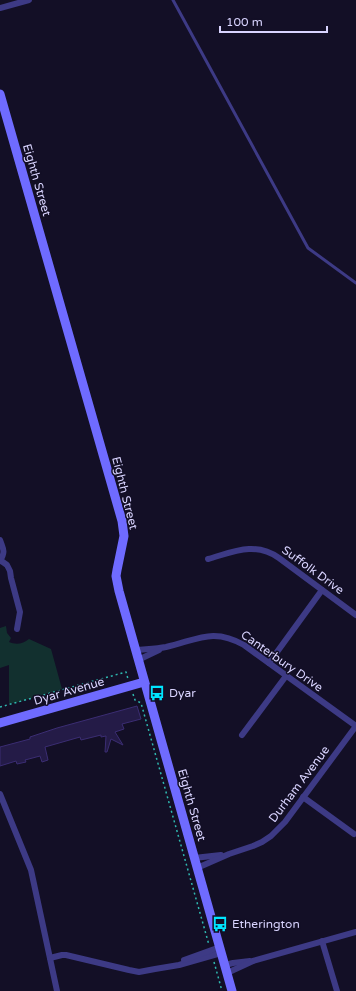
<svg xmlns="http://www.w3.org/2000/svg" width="356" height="991" font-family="'Varela Round',sans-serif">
	<rect width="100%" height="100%" fill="#130f26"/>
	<path fill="#12302f" d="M6,626l1,7 4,5 -2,4c7,3 14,2 20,-3l22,10 11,40 -47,14h-6v-38l-9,3v-40z"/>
	<polygon fill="#241b47" stroke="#3b2d73" points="137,706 141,719 122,724 124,729 115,732 123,745 111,739 107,752 105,752 106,736 101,737 101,735 81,740 80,737 45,747 48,760 42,762 40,756 25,760 26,762 17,764 16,761 0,766 0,747 30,739 30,737 57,728"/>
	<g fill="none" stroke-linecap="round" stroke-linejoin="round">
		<g stroke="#2fb8b0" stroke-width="1.5" stroke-dasharray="2 3" stroke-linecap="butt">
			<polyline points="133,694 135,700 141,703 209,945"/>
			<polyline points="0,707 126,672 128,679"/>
			<polyline points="214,962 222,991"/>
		</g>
		<polyline stroke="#3d3a85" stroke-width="3" points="173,0 308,248 356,283"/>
		<g stroke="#3d3a85" stroke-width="6">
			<polyline points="0,8 29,0"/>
			<path d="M0,540c3,9 6,11 0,21"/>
			<path d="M208,559c25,-7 47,-18 71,-1l77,57"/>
			<polyline points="0,560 7,565 10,571 11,578 20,612 17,629"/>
			<path d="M136,650c10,-1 20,-1 30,-3 31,-7 47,-20 78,-2l112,81"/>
			<polyline points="138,660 159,650"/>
			<polyline points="269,663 322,590"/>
			<polyline points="242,735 286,676"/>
			<polyline points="0,794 31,870 57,991"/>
			<polyline points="303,797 354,834"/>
			<polyline points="194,858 221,855"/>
			<polyline points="197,868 229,854 253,846 262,842 271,836 285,822 356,726"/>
			<polyline points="322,941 337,991"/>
			<polyline points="50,958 62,955 66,955 129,970 139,972 155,969 179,965 221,953"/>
			<polyline points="184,960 220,947"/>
			<polyline points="225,965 233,963 250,961"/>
			<polyline points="227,973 253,961 356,932"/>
		</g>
		<g stroke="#6f6bff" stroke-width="9">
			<polyline points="0,94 122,521 124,536 117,570 116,576 119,591 232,991"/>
			<polyline points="0,723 144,682"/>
		</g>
	</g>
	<defs>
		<symbol id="bus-bare" viewBox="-9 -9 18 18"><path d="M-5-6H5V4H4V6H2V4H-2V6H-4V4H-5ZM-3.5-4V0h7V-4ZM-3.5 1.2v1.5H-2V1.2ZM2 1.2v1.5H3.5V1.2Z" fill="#00e5ff" stroke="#130f26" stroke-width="2.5" paint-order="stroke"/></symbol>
	</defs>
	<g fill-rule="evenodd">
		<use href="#bus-bare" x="146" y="682" width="22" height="22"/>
		<use href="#bus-bare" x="209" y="913" width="22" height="22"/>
	</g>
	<g text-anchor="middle" stroke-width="3" stroke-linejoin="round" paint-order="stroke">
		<g font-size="12" fill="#d9d4ff" stroke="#130f26">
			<text transform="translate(37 180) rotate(74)" y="4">Eighth Street</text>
			<text transform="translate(125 493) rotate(76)" y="4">Eighth Street</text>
			<text transform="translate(313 570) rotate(36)" y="4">Suffolk Drive</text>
			<text transform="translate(282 661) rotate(35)" y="4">Canterbury Drive</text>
			<text transform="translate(69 691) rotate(-16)" y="4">Dyar Avenue</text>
			<text transform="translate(299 784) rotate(-53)" y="4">Durham Avenue</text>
			<text transform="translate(192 805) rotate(74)" y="4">Eighth Street</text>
		</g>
		<g font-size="12" fill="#d9d4ff" stroke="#130f26" text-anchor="start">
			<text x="169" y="697">Dyar</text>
			<text x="232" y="928">Etherington</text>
		</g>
	</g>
	<path d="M220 26v6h107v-6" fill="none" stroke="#d9d4ff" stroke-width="2"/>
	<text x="226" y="26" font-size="12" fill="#d9d4ff" stroke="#130f26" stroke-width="3" paint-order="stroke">100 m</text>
</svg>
